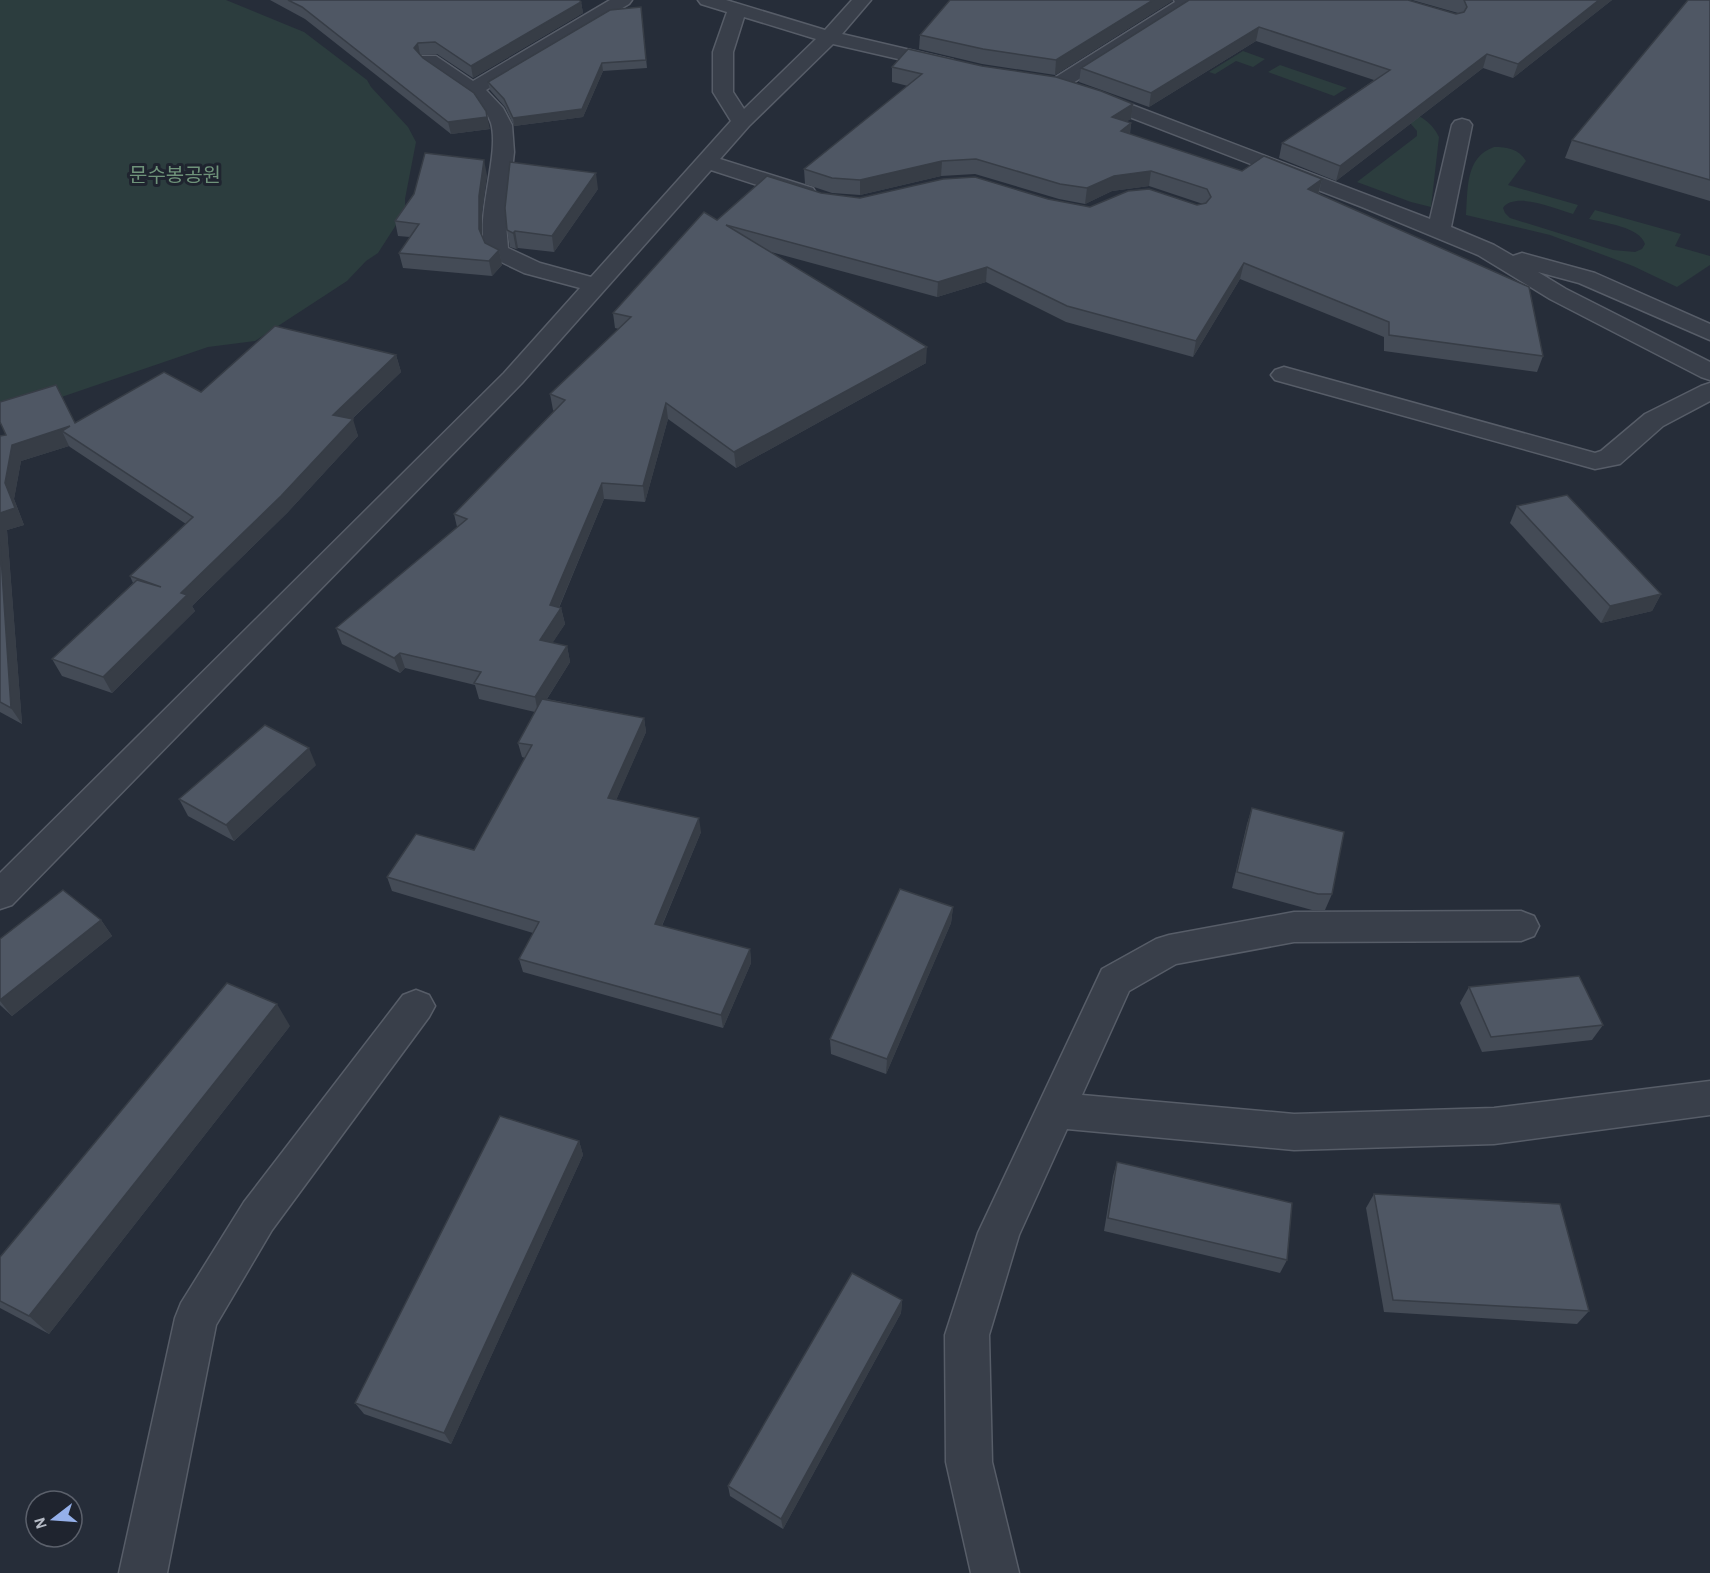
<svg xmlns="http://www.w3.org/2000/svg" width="1710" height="1573" font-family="'Alegreya Sans','Noto Sans KR',sans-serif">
	<rect width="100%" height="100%" fill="#262d39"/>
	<g fill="#2c3d3e">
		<polygon points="0,0 226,0 304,32 367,80 371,87 408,127 416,142 405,199 405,211 378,253 366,261 347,281 255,341 208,347 0,418"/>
		<polygon points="1243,51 1265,59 1253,67 1236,61 1215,74 1209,72"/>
		<polygon points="1280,65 1347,88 1334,96 1268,72"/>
		<path d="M1348,102c31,5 76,2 91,35l-8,70 -20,-5 -54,-20 60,-46v-5l-6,-7z"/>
		<path d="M1494,147c13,0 25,2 32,14l-18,24 70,20 -5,9c-17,-5 -58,-23 -70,-6l2,5 5,5 103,32 22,2 7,-3 3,-5c-5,-17 -40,-21 -56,-25l6,-9 86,24 -6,12 35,10v9l-33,22 -44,-21 -83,-31 -84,-20c2,-26 -1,-58 28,-68z"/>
	</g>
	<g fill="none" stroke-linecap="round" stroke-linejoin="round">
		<defs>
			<g id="minor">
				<path d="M610,0h22l-3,4 -143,86 17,18 9,17 2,27 -8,72 2,24 32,15 51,14 140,-156 -18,-29v-40l14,-40 -26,-8 -3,-4h28l99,30 27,-30h19l-29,34 111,26 3,4 -3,4 -7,2 -113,-26 -84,82 -29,33 93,29 3,5 -3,5 -8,2 -8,-2 -86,-28 -189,213 -510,522 -12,4v-36l504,-500 76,-85 -56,-15 -35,-17c-19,-27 12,-99 2,-133 -10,-32 -54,-37 -72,-63l3,-4h14l37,25zM744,17l72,22 -72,70 -11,-17v-40z"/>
				<polygon points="1174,0 1192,0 1194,4 1192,8 1065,88 1051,88 1048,84 1051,80 1175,2"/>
				<polygon points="1090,89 1430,219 1452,125 1455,121 1462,119 1469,121 1472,125 1451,227 1494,245 1513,256 1522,253 1595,273 1710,324 1710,340 1579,283 1538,272 1566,289 1710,362 1710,380 1701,377 1550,299 1478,255 1362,207 1083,99 1080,95 1083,91"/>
				<polygon points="1284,367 1595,453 1601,451 1645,414 1701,386 1710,383 1710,401 1663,426 1620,464 1595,469 1275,380 1271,375 1275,370"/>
				<polygon points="1521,911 1534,916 1539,926 1534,936 1521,941 1294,942 1176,964 1129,991 1082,1095 1294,1114 1494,1108 1710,1081 1710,1115 1494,1144 1294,1150 1067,1129 1019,1235 989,1335 992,1462 1019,1573 971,1573 946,1462 945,1335 978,1233 1102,969 1156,939 1169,935 1294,912"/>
				<polygon points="416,990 429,995 435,1006 429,1017 272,1230 216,1325 167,1573 119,1573 175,1318 181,1303 244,1202 403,995"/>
			</g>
		</defs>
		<use href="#minor" stroke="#575d68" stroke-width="3"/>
		<use href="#minor" fill="#393f4a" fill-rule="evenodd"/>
	</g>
	<g fill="#444b56">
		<polygon points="270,0 579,0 581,2 583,13 473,78 437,54 420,55 490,129 451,134 305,19"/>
		<polygon points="950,0 1172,0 1172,1 1055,75 982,64 919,49 920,35"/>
		<polygon points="1189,0 1456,14 1458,13 1412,0 1612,0 1513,78 1483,68 1336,181 1279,158 1282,143 1374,80 1256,41 1149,107 1079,82 1081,68"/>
		<polygon points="1710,0 1710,201 1565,158 1572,140"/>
		<polygon points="641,7 647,68 603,71 583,117 514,126 505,107 490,90 488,82"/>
		<polygon points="892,67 1133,104 1131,119 1126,121 1131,123 1130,134 1242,171 1322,179 1319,193 1543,356 1537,372 1384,351 1384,337 1240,279 1193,357 1066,322 986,282 937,297 771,252 926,363 736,468 668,419 645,502 604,499 559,608 561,608 565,624 552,643 567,646 570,662 547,699 644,718 646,732 616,800 701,832 662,926 750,949 751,963 723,1028 523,972 519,959 533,933 392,891 387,877 474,850 525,758 522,757 518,743 535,712 479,699 475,685 405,668 400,673 342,644 336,628 457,527 454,514 554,411 553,410 550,394 619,329 615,328 613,313 717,220 821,193 860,198 1048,199 1090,207 1197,205 1203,204 1149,186 1112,191 1085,204 1059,199 975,174 941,176 860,195 832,193 805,184 804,169 908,86 892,82"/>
		<polygon points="487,175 482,211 482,236 485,243 499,250 502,265 492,276 403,268 399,253 410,237 398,236 395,221"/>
		<polygon points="598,189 554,252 518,248 516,249 510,247 507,230"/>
		<polygon points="396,355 401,372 352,419 358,436 287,513 192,606 195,611 112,693 62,676 52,659 133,583 130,576 186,524 70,447 69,446 21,461 14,499 24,525 7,530 22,724 0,712 0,436 75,423 201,392"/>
		<polygon points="1517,506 1661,594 1652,611 1601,623 1510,523"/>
		<polygon points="316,765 234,841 188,816 179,799"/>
		<polygon points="1252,808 1332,894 1325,910 1312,910 1232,888 1247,824"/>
		<polygon points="953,907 951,923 886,1074 831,1054 830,1039"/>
		<polygon points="101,920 112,936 12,1016 0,1005 0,939"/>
		<polygon points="1469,987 1603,1025 1592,1040 1482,1052 1460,1003"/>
		<polygon points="290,1026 49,1334 0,1308 0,1257"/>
		<polygon points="579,1141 583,1155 451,1444 364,1414 355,1403"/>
		<polygon points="1117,1162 1287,1260 1280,1273 1104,1231 1113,1176"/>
		<polygon points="1374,1194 1589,1311 1577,1324 1384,1312 1366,1208"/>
		<polygon points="902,1300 901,1313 783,1529 730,1496 728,1486"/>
	</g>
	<g fill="#373d46">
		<polygon points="1153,0 1172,0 1172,1 1055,75 1056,60"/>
		<polygon points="1599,0 1612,0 1513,78 1518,64"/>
		<polygon points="581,2 583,13 473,78 471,66"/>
		<polygon points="1259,27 1256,41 1149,107 1151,93"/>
		<polygon points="418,43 420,55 417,60 414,48"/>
		<polygon points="1487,54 1483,68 1336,181 1340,166"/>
		<polygon points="602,63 603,71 583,117 514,126 513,118"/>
		<polygon points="1133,104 1131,119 1110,132 1112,117"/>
		<polygon points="486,111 490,129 451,134 448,122"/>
		<polygon points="1131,123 1129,138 1121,131"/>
		<polygon points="484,160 487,175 482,211 482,244 479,229 479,196"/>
		<polygon points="942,161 941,176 860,195 860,180"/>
		<polygon points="1151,171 1149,186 1112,191 1085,204 1087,188 1114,176"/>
		<polygon points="596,173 598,189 554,252 552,236"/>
		<polygon points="1322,179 1318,194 1308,189"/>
		<polygon points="515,231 518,248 516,249 513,233"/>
		<polygon points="499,250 502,265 492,276 489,261"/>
		<polygon points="1244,263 1240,279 1193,357 1196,341"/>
		<polygon points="987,267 986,282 937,297 938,282"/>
		<polygon points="927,347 926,363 736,468 734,452"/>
		<polygon points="396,355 401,372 339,431 333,415"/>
		<polygon points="666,403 668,419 645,502 643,486"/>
		<polygon points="353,419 358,436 287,513 192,606 195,611 112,693 103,677 181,593"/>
		<polygon points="70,426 62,431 69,446 21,461 14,499 24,525 7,530 22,724 11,708 0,542 0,513 5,483 12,445"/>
		<polygon points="602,483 604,499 554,619 561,608 565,624 544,656 540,640 550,605"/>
		<polygon points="1661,594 1652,611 1601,623 1610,606"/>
		<polygon points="567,646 570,662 538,713 535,697"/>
		<polygon points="400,653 405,668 400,673 394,658"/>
		<polygon points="644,718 646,732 611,812 608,798"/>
		<polygon points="309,748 316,765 234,841 226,825"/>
		<polygon points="699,818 701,832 657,937 655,924"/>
		<polygon points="953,907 951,923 886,1074 887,1059"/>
		<polygon points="101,920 112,936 12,1016 0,1001 0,1000"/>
		<polygon points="750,949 751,963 723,1028 721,1015"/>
		<polygon points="277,1004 290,1026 49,1334 29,1316"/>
		<polygon points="579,1141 583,1155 451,1444 444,1433"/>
		<polygon points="902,1300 901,1313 783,1529 781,1519"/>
	</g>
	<g fill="#4f5764" stroke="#373d46" stroke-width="1.5">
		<polygon points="288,0 579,0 581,2 471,66 435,42 418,43 414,48 423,58 474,93 486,111 487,117 448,122 302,7"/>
		<polygon points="950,0 1153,0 1056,60 983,49 920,35"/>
		<polygon points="1189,0 1408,0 1456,14 1464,12 1467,7 1464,0 1599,0 1518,64 1487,54 1340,166 1282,143 1390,70 1259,27 1151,93 1081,68"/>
		<polygon points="1688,0 1710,0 1710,180 1572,140"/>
		<polygon points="641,7 646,60 602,63 582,109 513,118 504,99 488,82 610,10"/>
		<polygon points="908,49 982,66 1056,77 1101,91 1133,104 1112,117 1131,123 1121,131 1242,171 1264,156 1322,179 1308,189 1529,287 1543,356 1389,335 1389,322 1244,263 1196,341 1067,306 987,267 938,282 726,225 927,347 734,452 666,403 643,486 602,483 550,605 561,608 540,640 567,646 535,697 474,683 481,672 400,653 394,658 336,628 467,519 454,514 565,400 550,394 631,317 613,313 704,212 717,220 767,176 821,193 860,198 943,179 975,177 1048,199 1090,207 1128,191 1149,189 1197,205 1206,203 1211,197 1207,189 1151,171 1114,176 1087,188 1060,184 976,159 942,161 860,180 832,178 804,169 922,74 892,67"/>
		<polygon points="425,153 484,160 479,196 479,229 485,243 499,250 489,261 399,253 419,224 395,221 414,194"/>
		<polygon points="510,162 596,173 552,236 515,231 513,233 507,230 505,208"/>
		<polygon points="275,326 396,355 333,415 353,419 281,496 181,593 187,595 103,677 52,659 137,580 161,587 130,576 193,517 62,431 70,426 12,445 5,483 15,508 0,513 0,436 6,435 0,422 0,402 56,385 75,423 164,372 201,392"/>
		<polygon points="1567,495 1661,594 1610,606 1517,506"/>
		<polygon points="0,542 11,708 0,702"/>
		<polygon points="542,699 644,718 608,798 699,818 655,924 750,949 721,1015 519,959 539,922 387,877 416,834 474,850 532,745 518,743"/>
		<polygon points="265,725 309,748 226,825 179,799"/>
		<polygon points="1252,808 1344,832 1332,894 1318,894 1237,872"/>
		<polygon points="900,889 953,907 887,1059 830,1039"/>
		<polygon points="63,890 101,920 0,1000 0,939"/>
		<polygon points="1579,976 1603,1025 1491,1037 1469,987"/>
		<polygon points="227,983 277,1004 29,1316 0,1301 0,1257"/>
		<polygon points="500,1116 579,1141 444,1433 355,1403"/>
		<polygon points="1117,1162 1292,1203 1287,1260 1108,1218"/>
		<polygon points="1374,1194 1560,1204 1589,1311 1393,1300"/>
		<polygon points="852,1273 902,1300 781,1519 728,1486"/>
	</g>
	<g text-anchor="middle" stroke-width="6" stroke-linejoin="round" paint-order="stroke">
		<g font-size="20" fill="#6f937a" stroke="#1f242f">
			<text x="175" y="182">문수봉공원</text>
		</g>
	</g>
	<g transform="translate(54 1519) rotate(253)"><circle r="28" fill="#1f242f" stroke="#5b606b" stroke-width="1.5"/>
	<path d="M0-4.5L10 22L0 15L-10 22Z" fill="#95b0ea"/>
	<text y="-9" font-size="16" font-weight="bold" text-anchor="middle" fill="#b5bac5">N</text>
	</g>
</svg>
